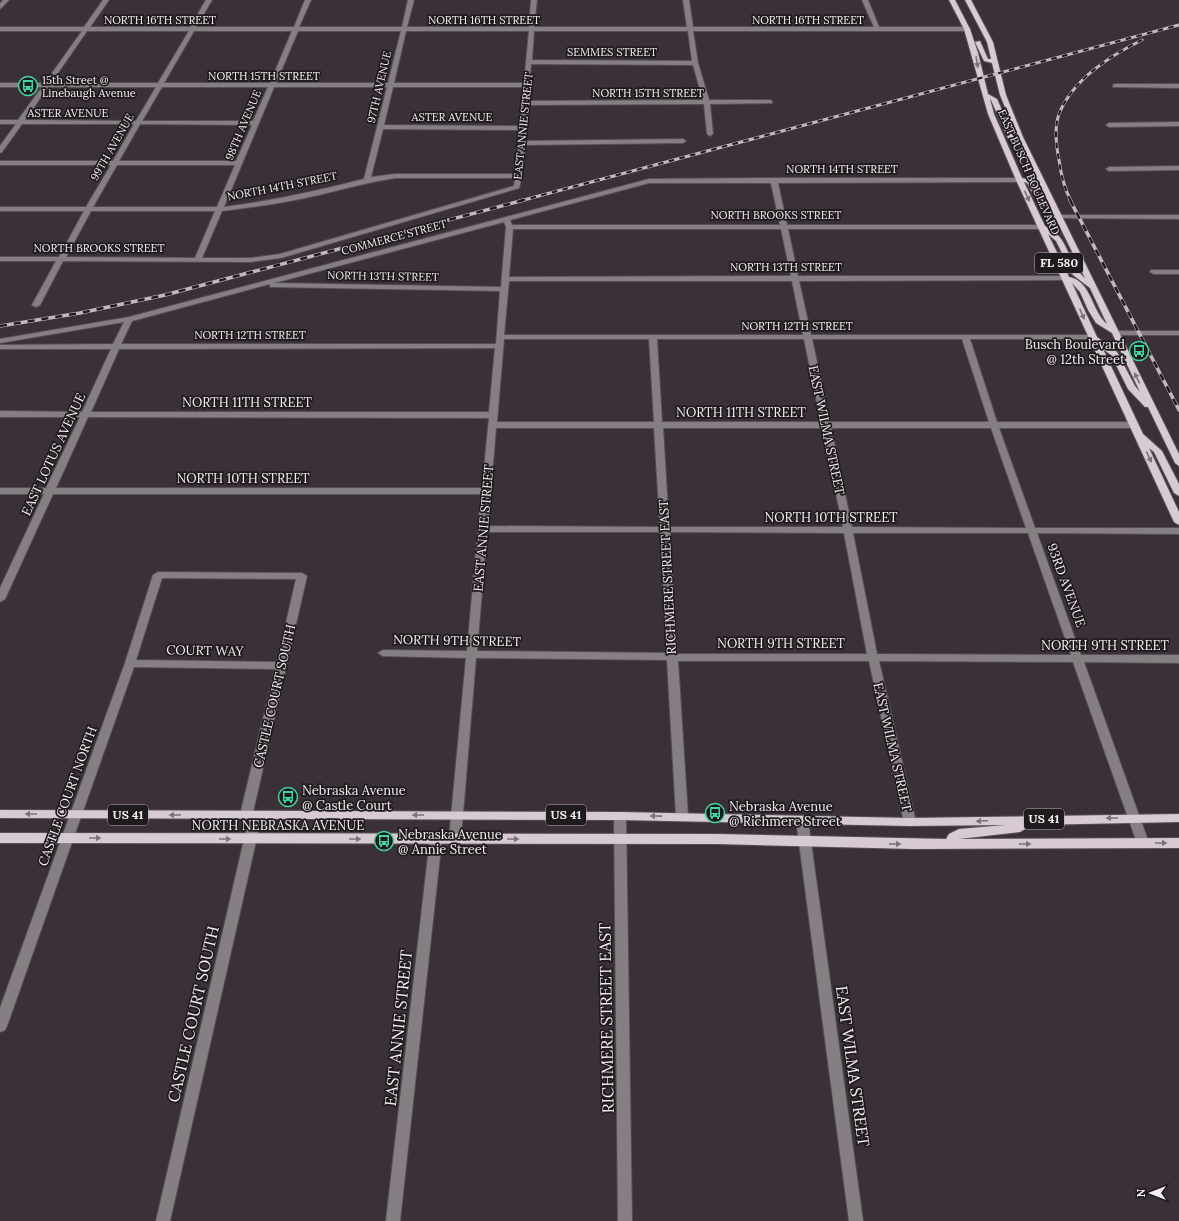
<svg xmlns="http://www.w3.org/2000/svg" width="1179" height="1221" font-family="Lora,serif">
	<rect width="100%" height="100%" fill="#3b3038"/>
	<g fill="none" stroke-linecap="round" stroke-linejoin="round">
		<defs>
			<g id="minor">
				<polygon points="3,0 9,0 0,9 0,4"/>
				<path d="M103,0h6l-19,27h100l16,-27h6l-16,27h98l11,-27h6l-12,27h103l6,-27h6l-7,27h122l2,-27h6l-3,27h153l-4,-27h6l4,27h181l-12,-27h6l11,27h88l3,2 -3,2h-274l5,32 11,37h61l2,1v2l-62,1 3,30 -3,2 -3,-2 -3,-30 -176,1 -3,36 158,-2 3,2 -3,2 -158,2 -3,31 -3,12 -238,70 -30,4 -188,-1 -23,44 -4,2 -4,-2 24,-44h-56v-4h59l25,-46h-84v-4h86l25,-42h-111v-4h113l21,-37h-112l-20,28 -2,1v-7l16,-22h-16v-4h18l24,-33h-42v-4h45l37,-52h-82v-4h84zM87,31h102l-31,52h-107zM194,31h98l-22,52h-106zM298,31h103l-13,52h-112zM406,31h123l-5,52h-130zM534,31h154l4,30 -160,-1zM531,64l162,1 10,35 -175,1zM48,87h108l-20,34 -111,-1zM162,87h106l-15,34h-111zM274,87h113l-23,92c-46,12 -93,22 -140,28zM393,87h131l-4,39 -136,-1zM140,124l112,1 -16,36h-117zM383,129l137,1 -4,44h-121l-24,3zM117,165h118l-18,42h-124zM395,178h120l-1,8 -234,68 -29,4h-49l20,-47c34,-4 68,-9 101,-17 24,-6 47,-12 72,-16zM91,211h124l-20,47 -129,-1z"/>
				<polygon points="1115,84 1179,84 1179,88 1113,87 1113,85"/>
				<polygon points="1179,122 1179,126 1109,127 1106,125 1109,123"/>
				<polygon points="1179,166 1179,170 1109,171 1106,169 1109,167"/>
				<path d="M774,178h245l3,2 -3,2 -241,1 9,42h254l4,2 -4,2h-253l10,47h268l4,2 -4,2 -267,1 12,54h282l4,2 -4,2h-123l27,83h137l4,3 -4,3h-135l36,100h144v6l-142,-1 44,122h98v8l-95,-1 65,181 -2,3 -4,2 -4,-2 -2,-3 -64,-181 -194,-1 37,161 -2,3 -4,1 -4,-1 -2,-3 -35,-161h-191l10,155 -2,3 -4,1 -4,-1 -2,-3 -9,-156 -191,-2 -15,180 -2,3 -4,2 -4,-2 -2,-3 17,-180 -83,-2 -5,-3 5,-3 84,1 14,-157h-428l-48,105 -5,3v-14l44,-94h-44v-6h46l34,-71h-80v-6l82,1 29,-63h-111v-4l113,-1 11,-22 -124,21v-4l129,-22 520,-138zM649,183h122l9,42h-268l-2,-5zM504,222l2,5 -5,60 -227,-4zM513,229h268l10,47 -282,1zM509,281h283l11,54h-299zM270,284v3h3l227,4 -4,53h-375l11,-23zM504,339h145l5,83h-157zM657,339h147l17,83h-159zM812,339h150l27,83h-159zM495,348l-6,64h-398l28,-63zM88,417l401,1 -7,70h-426zM496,428h158l6,99 -172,-1zM663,428h159l21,99h-174zM831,428h160l35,100 -174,-1zM487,532h173l7,121 -190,-2zM670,532l174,1 23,121h-190zM853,533h175l43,122 -194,-1z"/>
				<polygon points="1058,215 1179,215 1179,219 1056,218 1056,216"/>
				<polygon points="1151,270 1179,270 1179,274 1154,274 1150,272"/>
				<polygon points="1113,331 1179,331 1179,335 1116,335 1112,333"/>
				<path d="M158,572l144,1 5,3 -54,236h7l2,3 -92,406h-14l93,-403h-7l-2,-3 35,-146 -141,-2 -127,359 -2,4 -5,2v-24l125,-345 28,-88zM162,578l134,1 -19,83 -141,-2z"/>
				<polygon points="620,812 624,813 626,816 632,1221 618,1221 614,816 616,813"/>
				<polygon points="802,816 806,817 808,820 863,1221 849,1221 796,820 798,817"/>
				<polygon points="436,833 440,835 442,838 400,1221 386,1221 430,838 432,835"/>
			</g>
			<g id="major">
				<path d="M949,0h6l15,29 8,24 10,41 9,5 17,38 4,2 -18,-44 -8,-32 -8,-2 -9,-19 5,-1 8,18h3l-4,-17 -22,-42h6l22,42 13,53 17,42 156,317v12l-4,-3 -27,-56h-3l-17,-18 -17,-34 -8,-6 40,85 19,17 17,33v12l-5,-3 -20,-41 -5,-4 30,64v13l-5,-3 -158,-342 -28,-66 -24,-85zM990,99l1,1 17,38 13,8 31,64 -5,-3 -16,-27 -9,-2 -28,-64zM1024,182l3,1 15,26 14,10 29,59c-20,-16 -13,-39 -40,-52zM1048,234l8,7 17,34 17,13 17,36c-15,-12 -16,-44 -38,-47zM1072,283l8,9 8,18 8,13 16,10 28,59 -5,-6 -18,-34 -20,-15z"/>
				<polygon points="0,810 620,812 910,818 1179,814 1179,822 1032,825 1020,832 959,839 1179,838 1179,848 914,849 717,844 0,843 0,833 717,834 946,839 949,834 959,829 1005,825 910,826 620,820 0,818"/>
			</g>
		</defs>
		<use href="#minor" stroke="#594e56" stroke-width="2"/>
		<use href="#major" stroke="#594e56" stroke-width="2"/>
		<use href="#minor" fill="#857f83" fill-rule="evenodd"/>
		<use href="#major" fill="#d7cad3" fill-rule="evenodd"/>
		<defs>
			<g id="rail-far1">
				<polyline points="520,201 1179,25"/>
				<path d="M1071,201c-7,-13 -10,-27 -12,-41 -3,-15 -5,-32 0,-46 14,-35 51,-58 83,-74"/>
			</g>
			<g id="rail">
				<polyline points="1070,200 1179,410"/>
				<polyline points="0,326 80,313 165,295 524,200"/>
			</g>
		</defs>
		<use href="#rail-far1" stroke="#c2b9bf" stroke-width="3"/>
		<use href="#rail" stroke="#c2b9bf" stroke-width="3.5"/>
		<use href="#rail-far1" stroke="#1f1a1d" stroke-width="2" stroke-dasharray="5.5" stroke-linecap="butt"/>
		<use href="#rail" stroke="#1f1a1d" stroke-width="2.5" stroke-dasharray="7" stroke-linecap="butt"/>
	</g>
	<defs><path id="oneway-solid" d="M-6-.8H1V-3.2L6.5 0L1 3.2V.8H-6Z"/></defs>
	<g fill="#7b7278">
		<use href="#oneway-solid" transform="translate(977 62) rotate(80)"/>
		<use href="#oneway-solid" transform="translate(1027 196) rotate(65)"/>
		<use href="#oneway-solid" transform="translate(1082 314) rotate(66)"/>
		<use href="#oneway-solid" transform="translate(1137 378) rotate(-116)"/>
		<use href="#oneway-solid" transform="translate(1149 457) rotate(65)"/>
		<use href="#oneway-solid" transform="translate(31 814) rotate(180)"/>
		<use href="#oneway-solid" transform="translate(175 815) rotate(-180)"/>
		<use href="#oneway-solid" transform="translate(418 815) rotate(-180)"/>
		<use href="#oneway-solid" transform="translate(656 816) rotate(-179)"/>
		<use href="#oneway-solid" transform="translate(1112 818) rotate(180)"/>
		<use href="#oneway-solid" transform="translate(982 821) rotate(178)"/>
		<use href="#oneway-solid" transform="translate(95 838)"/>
		<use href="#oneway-solid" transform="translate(225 839)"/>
		<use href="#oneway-solid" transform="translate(355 839)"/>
		<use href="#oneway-solid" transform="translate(513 839)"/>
		<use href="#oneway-solid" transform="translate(1161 843)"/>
		<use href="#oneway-solid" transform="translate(895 844) rotate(1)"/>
		<use href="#oneway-solid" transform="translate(1025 844)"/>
	</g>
	<defs>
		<symbol id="bus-ring" viewBox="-11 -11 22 22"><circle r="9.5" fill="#1f1a1d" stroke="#42d4a0" stroke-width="1.5"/><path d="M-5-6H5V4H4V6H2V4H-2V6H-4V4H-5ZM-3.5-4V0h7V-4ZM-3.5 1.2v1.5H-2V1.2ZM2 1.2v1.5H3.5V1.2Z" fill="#42d4a0"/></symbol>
	</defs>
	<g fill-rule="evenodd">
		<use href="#bus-ring" x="17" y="75" width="22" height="22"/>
		<use href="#bus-ring" x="1128" y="340" width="22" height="22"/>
		<use href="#bus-ring" x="277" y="786" width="22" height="22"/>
		<use href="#bus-ring" x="704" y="802" width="22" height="22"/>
		<use href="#bus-ring" x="373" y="830" width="22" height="22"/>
	</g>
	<g text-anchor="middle" stroke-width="3.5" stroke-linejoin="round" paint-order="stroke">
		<g font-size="11" fill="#f5eef3" stroke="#1f1a1d">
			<text x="160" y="24">NORTH 16TH STREET</text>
			<text x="484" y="24">NORTH 16TH STREET</text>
			<text x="808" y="24">NORTH 16TH STREET</text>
			<text x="612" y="56">SEMMES STREET</text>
			<text x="264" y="80">NORTH 15TH STREET</text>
			<text transform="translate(379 87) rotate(-77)" y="4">97TH AVENUE</text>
			<text x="648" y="97">NORTH 15TH STREET</text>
			<text x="68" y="117">ASTER AVENUE</text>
			<text x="452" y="121">ASTER AVENUE</text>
			<text transform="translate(243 125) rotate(-67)" y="4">98TH AVENUE</text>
			<text transform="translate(523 126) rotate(-84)" y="4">EAST ANNIE STREET</text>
			<text transform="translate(112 147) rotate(-60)" y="4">99TH AVENUE</text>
			<text x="842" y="173">NORTH 14TH STREET</text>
			<text transform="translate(1029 172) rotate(66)" y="4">EAST BUSCH BOULEVARD</text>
			<text transform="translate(282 186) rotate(-11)" y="4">NORTH 14TH STREET</text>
			<text x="776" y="219">NORTH BROOKS STREET</text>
			<text transform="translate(394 237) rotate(-15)" y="4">COMMERCE STREET</text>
			<text x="99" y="252">NORTH BROOKS STREET</text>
			<text x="786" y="271">NORTH 13TH STREET</text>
			<text transform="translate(383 276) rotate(1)" y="4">NORTH 13TH STREET</text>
			<text x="797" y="330">NORTH 12TH STREET</text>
			<text x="250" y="339">NORTH 12TH STREET</text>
		</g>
		<g font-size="11" fill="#f5eef3" stroke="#1f1a1d" text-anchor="start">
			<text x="42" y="84">15th Street @<tspan x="42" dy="13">Linebaugh Avenue</tspan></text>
		</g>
		<g fill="#1f1a1d" stroke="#b5aeb3" stroke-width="1">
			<rect x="1035" y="253" width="48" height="20" rx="3"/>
			<rect x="108" y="805" width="40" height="20" rx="3"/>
			<rect x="546" y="805" width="40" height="20" rx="3"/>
			<rect x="1024" y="809" width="40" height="20" rx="3"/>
		</g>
		<g font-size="12" font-weight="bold" fill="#f5eef3">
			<text x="1059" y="267">FL 580</text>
			<text x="128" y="819">US 41</text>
			<text x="566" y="819">US 41</text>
			<text x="1044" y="823">US 41</text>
		</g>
		<g font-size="13" fill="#f5eef3" stroke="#1f1a1d" text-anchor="start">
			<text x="1125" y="349" text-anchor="end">Busch Boulevard<tspan x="1125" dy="15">@ 12th Street</tspan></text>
			<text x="302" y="795">Nebraska Avenue<tspan x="302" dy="15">@ Castle Court</tspan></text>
			<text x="729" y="811">Nebraska Avenue<tspan x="729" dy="15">@ Richmere Street</tspan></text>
			<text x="398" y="839">Nebraska Avenue<tspan x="398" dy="15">@ Annie Street</tspan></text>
		</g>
		<g font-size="13" fill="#f5eef3" stroke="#1f1a1d">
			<text x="247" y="407">NORTH 11TH STREET</text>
			<text x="741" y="417">NORTH 11TH STREET</text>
			<text transform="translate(827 430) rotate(78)" y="5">EAST WILMA STREET</text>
			<text transform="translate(53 454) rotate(-65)" y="5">EAST LOTUS AVENUE</text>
			<text x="243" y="483">NORTH 10TH STREET</text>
			<text x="831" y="522">NORTH 10TH STREET</text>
			<text transform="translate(483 528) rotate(-85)" y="5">EAST ANNIE STREET</text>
			<text transform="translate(667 577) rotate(-93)" y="5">RICHMERE STREET EAST</text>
			<text transform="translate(1067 585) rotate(70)" y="5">93RD AVENUE</text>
			<text transform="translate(457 640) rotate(1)" y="5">NORTH 9TH STREET</text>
			<text x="781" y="648">NORTH 9TH STREET</text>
			<text x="1105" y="650">NORTH 9TH STREET</text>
			<text transform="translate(205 650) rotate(1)" y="5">COURT WAY</text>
			<text transform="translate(274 696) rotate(-77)" y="5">CASTLE COURT SOUTH</text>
			<text transform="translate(893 747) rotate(77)" y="5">EAST WILMA STREET</text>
			<text transform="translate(67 796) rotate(-70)" y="5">CASTLE COURT NORTH</text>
			<text x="278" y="830">NORTH NEBRASKA AVENUE</text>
		</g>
		<g font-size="16" fill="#f5eef3" stroke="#1f1a1d">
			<text transform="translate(193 1014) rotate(-77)" y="6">CASTLE COURT SOUTH</text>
			<text transform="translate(606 1018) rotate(-91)" y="6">RICHMERE STREET EAST</text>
			<text transform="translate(398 1028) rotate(-84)" y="6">EAST ANNIE STREET</text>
			<text transform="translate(853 1066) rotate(82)" y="6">EAST WILMA STREET</text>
		</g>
	</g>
	<g transform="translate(1151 1193) rotate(270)" stroke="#1f1a1d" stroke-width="3" paint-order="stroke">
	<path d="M0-3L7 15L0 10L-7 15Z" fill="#f5eef3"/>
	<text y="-6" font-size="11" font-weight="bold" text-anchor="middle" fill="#f5eef3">N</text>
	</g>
</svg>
